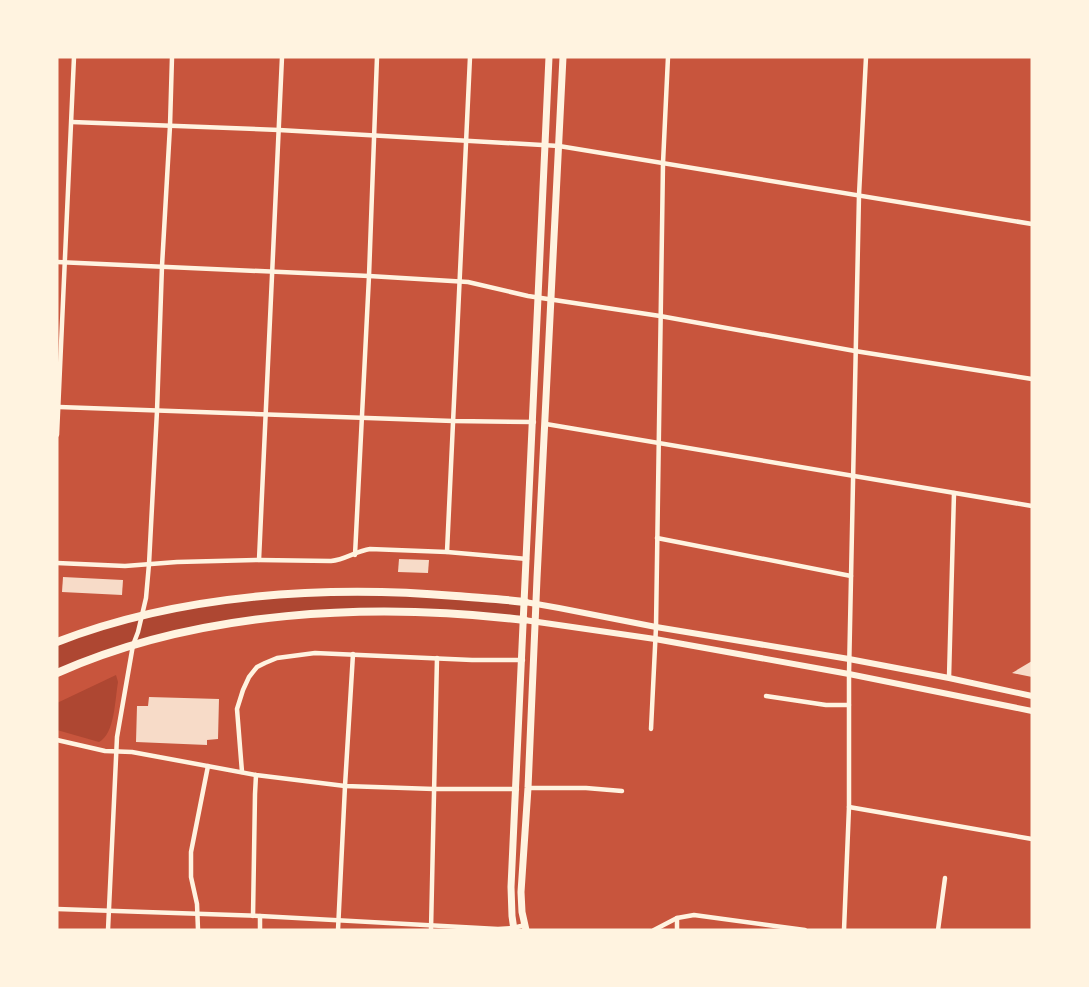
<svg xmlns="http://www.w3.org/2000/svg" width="1089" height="987" font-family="Roboto,sans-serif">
	<rect width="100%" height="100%" fill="#c8553d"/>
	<g fill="#ae4732">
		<polygon points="336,592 525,602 524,620 331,613 192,631 57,673 57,642 173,608"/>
		<path d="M116,675l2,7c-3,17 -3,52 -19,60l-42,-12v-27z"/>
	</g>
	<g fill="#f7dbc8">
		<polygon points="399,559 429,560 428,573 398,572"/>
		<polygon points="63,577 123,580 122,595 62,592"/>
		<polygon points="1032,661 1032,677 1012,673"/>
		<polygon points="149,697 219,699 218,739 207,740 207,745 136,742 137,706 148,706"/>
	</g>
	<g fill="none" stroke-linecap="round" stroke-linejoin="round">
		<g stroke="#fff3e0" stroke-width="4.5">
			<polyline points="72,122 279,130 559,146 1032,224"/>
			<polyline points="57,262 369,276 468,282 528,296 660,316 855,351 1032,379"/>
			<polyline points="59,407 453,421 534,422"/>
			<polyline points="546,424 1032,506"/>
			<polyline points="57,435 74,57"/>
			<polyline points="657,538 851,576"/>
			<polyline points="447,552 470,57"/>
			<polyline points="355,555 369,276 377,57"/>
			<polyline points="259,560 282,57"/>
			<path d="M57,563l68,3 52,-4 82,-2 72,1c14,-1 25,-10 39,-12l77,3 80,7"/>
			<polyline points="949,678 954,493"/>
			<polyline points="766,696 826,705 849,705"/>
			<polyline points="651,729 656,627 663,163 668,57"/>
			<polyline points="57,740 105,751 132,752 256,775 345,786 434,789 517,789"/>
			<polyline points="242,772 237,709 243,690 249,677 257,667 265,663 277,658 315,653 472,660 523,660"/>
			<polyline points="528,788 586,788 622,791"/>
			<polyline points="849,807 1032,839"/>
			<polyline points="57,909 260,916 498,929 513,928 525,925"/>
			<polyline points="253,916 255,794 256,775"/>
			<polyline points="108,930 117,737 133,645 138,632 146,598 149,564 157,411 162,266 170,126 172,57"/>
			<polyline points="198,930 197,904 191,877 191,852 208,766"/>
			<polyline points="260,930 260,916"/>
			<polyline points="338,930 345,786 353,654"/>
			<polyline points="431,930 437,658"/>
			<polyline points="654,930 677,918 694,915 805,930"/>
			<polyline points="677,930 677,918"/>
			<polyline points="844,930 849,807 849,674 859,195 866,57"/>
			<polyline points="938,930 945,878"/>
		</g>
		<g stroke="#fff3e0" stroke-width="6">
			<polyline points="525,602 559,608 656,627 849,659 949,678 1032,696"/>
			<polyline points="524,620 655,639 849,674 1032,711"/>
		</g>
		<g stroke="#fff3e0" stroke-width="7">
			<path d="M514,930l-2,-14 -1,-29c15,-276 24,-553 38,-830"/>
			<polyline points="526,930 522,912 521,892 528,788 537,578 563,57"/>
		</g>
		<g stroke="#fff3e0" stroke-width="8">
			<path d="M57,642c123,-48 268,-57 399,-46 23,2 46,3 69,6"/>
			<path d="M57,673c142,-63 314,-71 467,-53"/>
		</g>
	</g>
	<rect width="1089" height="987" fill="none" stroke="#fff3e0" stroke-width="117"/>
</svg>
